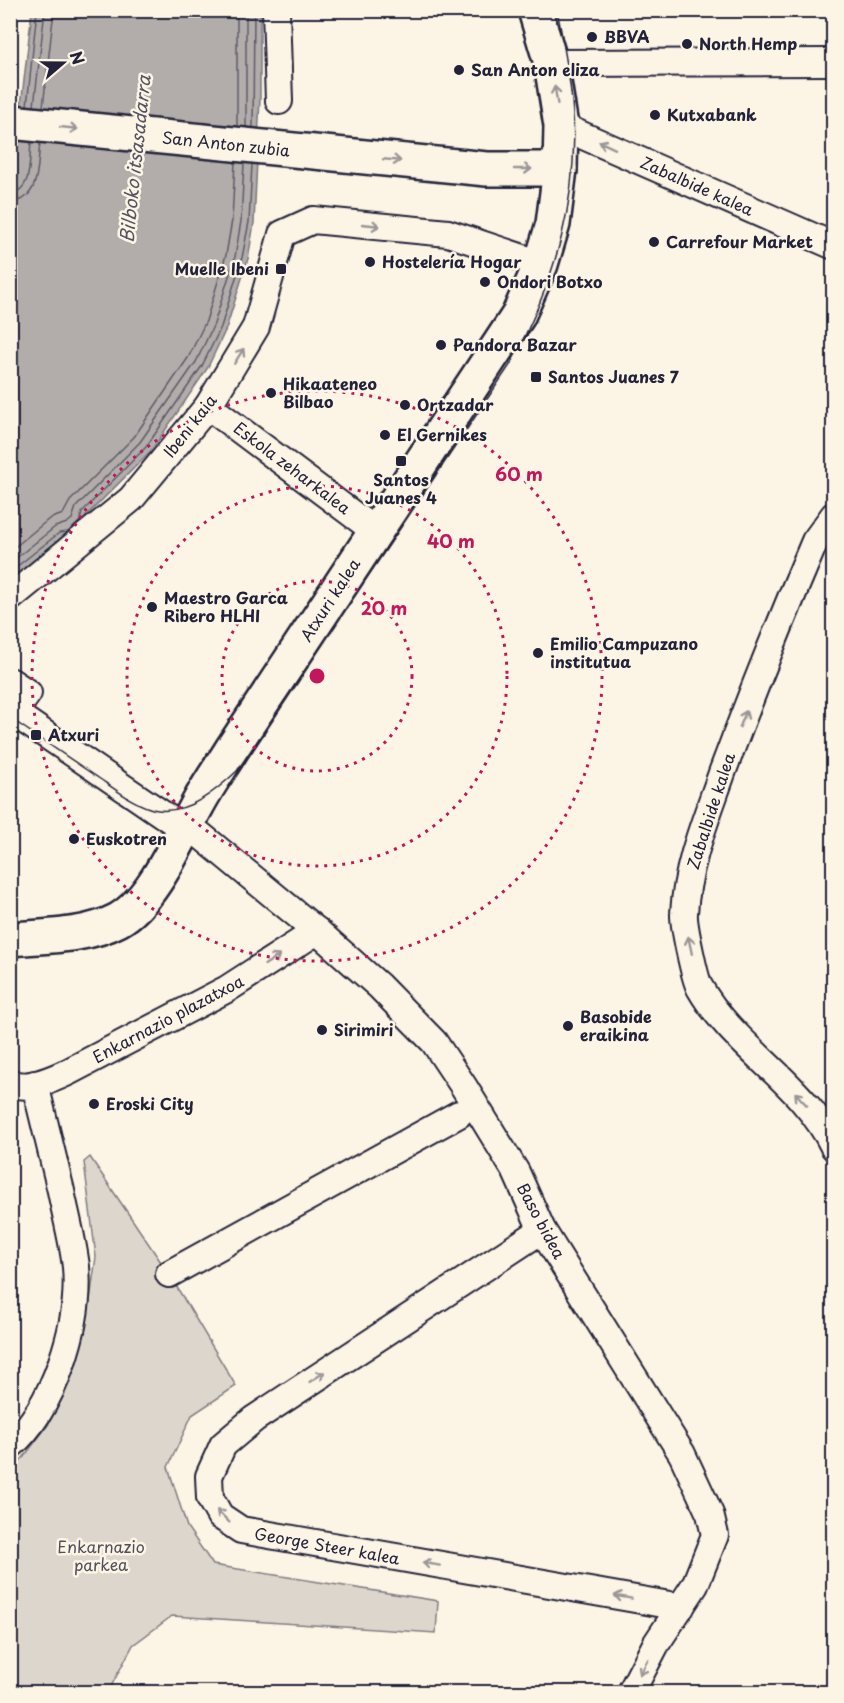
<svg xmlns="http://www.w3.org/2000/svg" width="844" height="1703" font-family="'Playpen Sans',sans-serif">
	<rect width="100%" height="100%" fill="#fcf5e5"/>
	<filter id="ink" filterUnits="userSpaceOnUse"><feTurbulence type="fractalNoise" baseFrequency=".0167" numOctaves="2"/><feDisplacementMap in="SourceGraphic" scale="12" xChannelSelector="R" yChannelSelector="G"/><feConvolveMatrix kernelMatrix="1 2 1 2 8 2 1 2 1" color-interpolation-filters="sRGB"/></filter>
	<g filter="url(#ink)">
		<polygon fill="#dcd6cc" stroke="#7f7c84" stroke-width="1.5" points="90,1157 169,1274 236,1386 192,1415 168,1467 187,1527 213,1565 438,1601 436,1633 172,1616 133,1645 108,1692 11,1692 10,1469 23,1458 48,1425 74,1372 86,1328 96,1257 84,1162"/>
		<polygon fill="#b2adab" stroke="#78757e" stroke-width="1.5" points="32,11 260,11 260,98 254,223 248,259 226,329 207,369 151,451 86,516 88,522 68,541 63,537 11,580 10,201"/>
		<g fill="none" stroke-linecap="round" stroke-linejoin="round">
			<g stroke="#5c5a68" stroke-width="1.5">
				<polyline points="27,106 37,10"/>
				<polyline points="34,106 45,10"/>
				<polyline points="43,107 54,10"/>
				<polyline points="237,126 237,10"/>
				<polyline points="246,127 246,10"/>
				<polyline points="253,128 254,10"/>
				<path d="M10,193c23,-1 19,-34 21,-51"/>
				<path d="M10,202c31,-1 27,-37 30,-59"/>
				<polyline points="73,528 80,521 82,512 146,447 202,366 221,327 242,258 249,222 252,164"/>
				<polyline points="10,551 49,519 63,514 70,501 134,437 188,358 206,321 226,255 232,220 235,162"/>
				<polyline points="10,563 55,527 67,523 72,519 76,507 140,442 196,362 214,324 235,257 241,221 244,163"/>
				<polyline points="10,572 59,533 68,532"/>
			</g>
			<defs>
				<g id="street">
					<polyline points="276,10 279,101"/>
					<polyline points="551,63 834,62"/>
					<polyline points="561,126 834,246"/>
					<polyline points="208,406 375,531"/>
					<path d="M834,515l-19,26c-33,77 -64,154 -93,232 -16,46 -35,91 -38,140 -1,10 11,67 16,75 35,61 103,94 134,159"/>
					<polyline points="10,598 131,499 208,406 256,327 282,234 313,220 448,233 541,264"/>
					<polyline points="10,681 28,693 14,713 184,829"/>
					<polyline points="187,824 317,931 379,986 434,1042 464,1087 516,1172 542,1230 682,1454 710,1514 715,1535 695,1585 656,1644 631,1692"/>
					<path d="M10,1082c16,10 43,-3 58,-10l159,-83 90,-58"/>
					<polyline points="542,1230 254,1419 223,1445 209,1476 210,1498 220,1516 241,1530 681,1607"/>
					<polyline points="169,1274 459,1114"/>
					<path d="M10,1446c44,-38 71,-122 66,-179 -3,-26 -10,-51 -15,-76 -9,-36 -17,-71 -26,-107"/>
				</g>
				<g id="secondary">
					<polyline points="10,122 487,169 560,169"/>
					<path d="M10,939c36,-3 76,-2 108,-19 35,-19 61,-82 80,-116 10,-19 23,-37 34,-55l286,-433 23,-52 12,-40 7,-55 1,-43 -10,-63 -16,-53"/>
				</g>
			</defs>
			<use href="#street" stroke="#22223b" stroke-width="30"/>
			<use href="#secondary" stroke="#22223b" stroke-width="38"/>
			<use href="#street" stroke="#fcf5e5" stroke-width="26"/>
			<use href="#secondary" stroke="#fcf5e5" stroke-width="33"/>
			<path stroke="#22223b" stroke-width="1.5" d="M10,718c28,19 56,38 84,57 17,11 44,33 64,35 31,4 59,-20 79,-39l273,-406c45,-83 71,-169 62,-264 -3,-30 -9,-60 -15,-91"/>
		</g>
		<defs><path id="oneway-shaft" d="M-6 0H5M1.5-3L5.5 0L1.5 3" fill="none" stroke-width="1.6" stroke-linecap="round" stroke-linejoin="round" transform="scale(1.5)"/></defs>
		<g stroke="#9a9698">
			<use href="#oneway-shaft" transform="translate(556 95) rotate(-99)"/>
			<use href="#oneway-shaft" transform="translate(69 128) rotate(6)"/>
			<use href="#oneway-shaft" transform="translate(607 145) rotate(-155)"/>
			<use href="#oneway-shaft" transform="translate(392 160) rotate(5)"/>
			<use href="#oneway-shaft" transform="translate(523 169)"/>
			<use href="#oneway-shaft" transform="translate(371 225) rotate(6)"/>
			<use href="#oneway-shaft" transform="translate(239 356) rotate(-58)"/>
			<use href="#oneway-shaft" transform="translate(743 719) rotate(-68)"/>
			<use href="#oneway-shaft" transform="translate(690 945) rotate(-102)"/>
			<use href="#oneway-shaft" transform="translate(272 960) rotate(-33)"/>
			<use href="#oneway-shaft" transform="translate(801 1099) rotate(-133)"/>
			<use href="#oneway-shaft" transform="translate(317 1377) rotate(-33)"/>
			<use href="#oneway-shaft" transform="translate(223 1516) rotate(-135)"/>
			<use href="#oneway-shaft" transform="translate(431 1564) rotate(-170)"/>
			<use href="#oneway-shaft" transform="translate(623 1597) rotate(-170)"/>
			<use href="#oneway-shaft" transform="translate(644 1667) rotate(118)"/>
		</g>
	</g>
	<g fill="none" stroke="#c2185b" stroke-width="3" stroke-dasharray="3 6">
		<circle cx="317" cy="676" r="95"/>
		<circle cx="317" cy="676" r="190"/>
		<circle cx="317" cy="676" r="285"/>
	</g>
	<g fill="#22223b" stroke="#fcf5e5" stroke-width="2">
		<circle cx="592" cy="37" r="6"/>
		<circle cx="687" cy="44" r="6"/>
		<circle cx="459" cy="70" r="6"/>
		<circle cx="655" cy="115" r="6"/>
		<circle cx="654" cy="242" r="6"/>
		<circle cx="370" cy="262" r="6"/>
		<rect x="275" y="263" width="12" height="12" rx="3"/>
		<circle cx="485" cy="282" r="6"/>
		<circle cx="441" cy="345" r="6"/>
		<rect x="530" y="371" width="12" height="12" rx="3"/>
		<circle cx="271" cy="393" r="6"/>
		<circle cx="405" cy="405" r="6"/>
		<circle cx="385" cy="435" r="6"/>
		<rect x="395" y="455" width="12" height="12" rx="3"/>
		<circle cx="152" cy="607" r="6"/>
		<circle cx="538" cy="653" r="6"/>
		<rect x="30" y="729" width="12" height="12" rx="3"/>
		<circle cx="74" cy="839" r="6"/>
		<circle cx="568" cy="1026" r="6"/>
		<circle cx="322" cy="1030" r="6"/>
		<circle cx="94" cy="1104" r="6"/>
	</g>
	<g text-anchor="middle" stroke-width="5" stroke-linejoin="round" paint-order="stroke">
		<g font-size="16" font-weight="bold" fill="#22223b" stroke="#fcf5e5" text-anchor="start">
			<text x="604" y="43">BBVA</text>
			<text x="699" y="50">North Hemp</text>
			<text x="471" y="76">San Anton eliza</text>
			<text x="667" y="121">Kutxabank</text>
			<text x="666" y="248">Carrefour Market</text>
			<text x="382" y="268">Hostelería Hogar</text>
			<text x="269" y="275" text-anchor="end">Muelle Ibeni</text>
			<text x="497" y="288">Ondori Botxo</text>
			<text x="453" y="351">Pandora Bazar</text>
			<text x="548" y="383">Santos Juanes 7</text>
			<text x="283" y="390">Hikaateneo<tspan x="283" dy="18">Bilbao</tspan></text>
			<text x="417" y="411">Ortzadar</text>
			<text x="397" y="441">El Gernikes</text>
			<text x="401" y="486" text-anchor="middle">Santos<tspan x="401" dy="18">Juanes 4</tspan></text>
			<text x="164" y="604">Maestro Garca<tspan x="164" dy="18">Ribero HLHI</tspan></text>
			<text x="550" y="650">Emilio Campuzano<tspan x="550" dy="18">institutua</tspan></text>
			<text x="48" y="741">Atxuri</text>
			<text x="86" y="845">Euskotren</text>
			<text x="580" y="1023">Basobide<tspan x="580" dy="18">eraikina</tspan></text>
			<text x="334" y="1036">Sirimiri</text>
			<text x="106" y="1110">Eroski City</text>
		</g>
		<g font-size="16" fill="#22223b" stroke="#fcf5e5">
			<text transform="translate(226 144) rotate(6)" y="6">San Anton zubia</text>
			<text transform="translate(697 186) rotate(24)" y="6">Zabalbide kalea</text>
			<text transform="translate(190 426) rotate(-52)" y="6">Ibeni kaia</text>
			<text transform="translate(292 468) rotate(37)" y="6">Eskola zeharkalea</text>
			<text transform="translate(330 600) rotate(-57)" y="6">Atxuri kalea</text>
			<text transform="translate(711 811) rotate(-72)" y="6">Zabalbide kalea</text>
			<text transform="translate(168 1019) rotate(-28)" y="6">Enkarnazio plazatxoa</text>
			<text transform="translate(541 1221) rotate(62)" y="6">Baso bidea</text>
			<text transform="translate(327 1546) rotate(10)" y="6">George Steer kalea</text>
		</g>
		<g font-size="16" fill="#504f5f" stroke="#fcf5e5">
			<text x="101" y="1553">Enkarnazio<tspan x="101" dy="18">parkea</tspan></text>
		</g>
		<g font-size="18" font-style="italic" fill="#545362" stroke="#fcf5e5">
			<text transform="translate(136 159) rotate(-84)" y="6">Bilboko itsasadarra</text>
		</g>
	</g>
	<circle cx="317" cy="676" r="9" fill="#c2185b" stroke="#fcf5e5" stroke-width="3"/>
	<g font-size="18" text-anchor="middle" font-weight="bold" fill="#c2185b" stroke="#fcf5e5" stroke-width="5" stroke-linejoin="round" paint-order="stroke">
		<text x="519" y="481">60 m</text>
		<text x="451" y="548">40 m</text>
		<text x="384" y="615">20 m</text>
	</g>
	<rect width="844" height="1703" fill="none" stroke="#fcf5e5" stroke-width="36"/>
	<rect x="18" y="18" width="808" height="1667" fill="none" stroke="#22223b" stroke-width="2" filter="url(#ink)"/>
	<g transform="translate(63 63) rotate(70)" stroke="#fcf5e5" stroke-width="4.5" paint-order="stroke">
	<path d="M0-4.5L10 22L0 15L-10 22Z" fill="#22223b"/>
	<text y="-9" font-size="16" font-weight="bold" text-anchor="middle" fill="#22223b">N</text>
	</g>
</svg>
